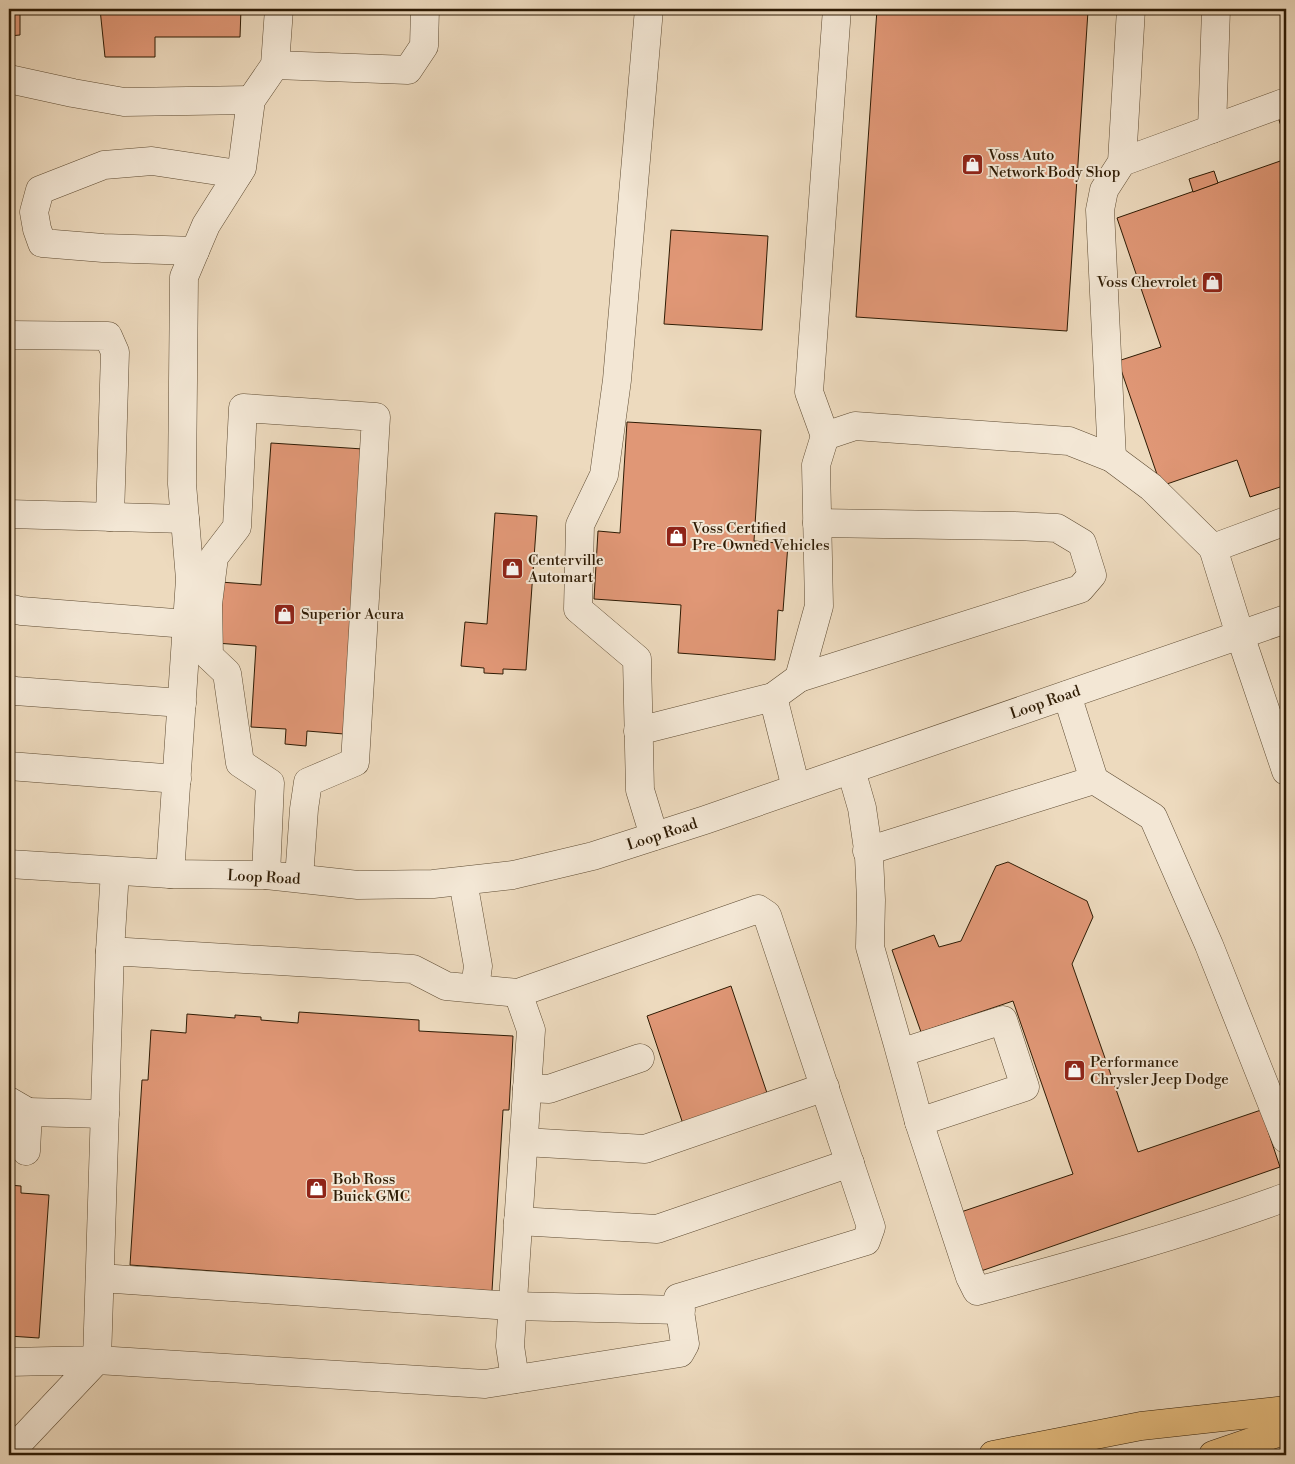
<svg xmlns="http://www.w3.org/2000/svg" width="1295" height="1464" font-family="'Libre Bodoni',serif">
	<rect width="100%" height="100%" fill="#eddabe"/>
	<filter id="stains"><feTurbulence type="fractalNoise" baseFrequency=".004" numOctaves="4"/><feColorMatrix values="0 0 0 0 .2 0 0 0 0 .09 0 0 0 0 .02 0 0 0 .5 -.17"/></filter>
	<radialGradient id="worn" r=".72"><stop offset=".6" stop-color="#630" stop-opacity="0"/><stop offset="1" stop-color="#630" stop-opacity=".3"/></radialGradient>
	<g fill="#e09776" stroke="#2e1b04">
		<polygon points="9,9 20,9 20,35 9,36"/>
		<polygon points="100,9 241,9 240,37 155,37 155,57 105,57"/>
		<polygon points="877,9 1060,9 1088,11 1067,331 856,317"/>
		<polygon points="1286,115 1286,141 1278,117"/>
		<polygon points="1286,159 1286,485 1250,497 1237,460 1161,486 1118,361 1161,347 1117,218"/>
		<polygon points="1214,171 1218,183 1193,192 1189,179"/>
		<polygon points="671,230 768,236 762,330 664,324"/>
		<polygon points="627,422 761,430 754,541 788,544 783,611 778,610 775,660 678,653 681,605 594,599 598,531 620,533"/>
		<polygon points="271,443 363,449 344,734 307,731 306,746 285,744 286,729 251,727 256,646 216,643 220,582 261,585"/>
		<polygon points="495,513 537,516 526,670 503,669 503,674 484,673 484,668 461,666 465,622 487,624"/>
		<polygon points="1008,862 1087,901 1093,917 1072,964 1138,1152 1261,1110 1280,1167 981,1271 961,1212 1073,1174 1013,1001 921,1032 892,950 934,935 939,947 961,941 996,866"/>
		<polygon points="731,986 768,1096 683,1124 647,1016"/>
		<polygon points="299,1012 419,1020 419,1031 513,1036 509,1110 503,1110 492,1291 130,1265 142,1080 148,1080 151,1030 186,1033 187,1014 235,1018 235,1015 261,1017 261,1020 298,1023"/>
		<polygon points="9,1185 21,1186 21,1193 49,1195 39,1338 9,1336 14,1273 9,1272"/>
	</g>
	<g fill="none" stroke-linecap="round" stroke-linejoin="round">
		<defs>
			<g id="minor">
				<polyline points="649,9 617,380 604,475 580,525 578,609 637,659 640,790 654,836"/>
				<polyline points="275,65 408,70 424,46 425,9"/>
				<polyline points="9,79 73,93 124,102 251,100"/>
				<polyline points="1212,129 1216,9"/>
				<polyline points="1122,162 1286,102"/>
				<polyline points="195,251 103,248 42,243 37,229 34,212 40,190 104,165 152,161 238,174"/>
				<polyline points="9,335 108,336 115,352 110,517"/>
				<polyline points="825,436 809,392 837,9"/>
				<polyline points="1112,458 1100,210 1104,190 1122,162 1131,9"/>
				<polyline points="9,514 185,519"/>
				<polyline points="1286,521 1213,548 1240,635 1286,771"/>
				<polyline points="9,608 21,611 187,624"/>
				<polyline points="799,678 1080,589 1092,575 1082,543 1057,528 1015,526 817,523"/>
				<polyline points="9,689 15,691 182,703"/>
				<polyline points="638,731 773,697"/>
				<polyline points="9,766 177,779"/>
				<polyline points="851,770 862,808 869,856 871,900 870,947 898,1045 909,1050 1003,1020 1025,1087 919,1122 898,1045"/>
				<polyline points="1094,780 1153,817 1209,945 1286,1139"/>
				<polyline points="796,788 773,697 799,678 819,606 816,465 825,436 855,426 1069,441 1112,458 1151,487 1213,548"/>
				<polyline points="867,851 1094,780 1067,695"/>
				<polyline points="9,864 170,874 266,875 358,885 433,884 513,875 593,856 705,820 1286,619"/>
				<polyline points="170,874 190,579 182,484 184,277 206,225 242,168 251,100 275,65 279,9"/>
				<polyline points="266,875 270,783 240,763 227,673 209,656 208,604 214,557 237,527 243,408 376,417 355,762 308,782 304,809 299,878"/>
				<polyline points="463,881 478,966 475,988"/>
				<polyline points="110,951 115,871"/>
				<polyline points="527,1088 549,1089 640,1058"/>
				<polyline points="9,1101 28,1112 26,1151"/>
				<polyline points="28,1112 105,1114"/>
				<path d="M919,1122l51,155 7,14c104,-28 208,-57 309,-94"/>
				<polyline points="524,1142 645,1149 825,1087"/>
				<polyline points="518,1221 657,1229 850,1163"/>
				<polyline points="100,1278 512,1306 681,1310"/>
				<polyline points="9,1362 97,1360 485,1384 680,1353 685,1344 678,1298 866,1241 871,1227 767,915 758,909 518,993 446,986 413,969 110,951 97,1360 11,1451 9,1451"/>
				<polyline points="515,1379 510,1346 531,1030 518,993"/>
			</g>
			<g id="highway">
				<polyline points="993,1455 1141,1426 1286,1410"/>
				<polyline points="1213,1455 1286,1430"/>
			</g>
		</defs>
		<use href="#minor" stroke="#5e4b32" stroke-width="29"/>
		<use href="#highway" stroke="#2e1b04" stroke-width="29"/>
		<use href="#minor" stroke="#f3e7d5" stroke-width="28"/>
		<use href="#highway" stroke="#e6bd7f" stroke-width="28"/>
	</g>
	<defs>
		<symbol id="shop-square" viewBox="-11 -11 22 22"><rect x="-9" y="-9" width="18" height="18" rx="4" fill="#8f2418" stroke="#f3e7d5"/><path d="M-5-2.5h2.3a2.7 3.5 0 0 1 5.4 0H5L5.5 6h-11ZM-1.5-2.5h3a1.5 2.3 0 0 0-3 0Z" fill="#fff"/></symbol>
	</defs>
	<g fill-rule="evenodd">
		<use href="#shop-square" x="960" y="152" width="25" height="25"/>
		<use href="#shop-square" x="1200" y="270" width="25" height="25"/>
		<use href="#shop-square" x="664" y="524" width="25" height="25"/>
		<use href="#shop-square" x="500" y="556" width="25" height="25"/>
		<use href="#shop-square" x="272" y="602" width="25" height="25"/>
		<use href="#shop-square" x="1062" y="1058" width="25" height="25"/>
		<use href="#shop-square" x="304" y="1176" width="25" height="25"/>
	</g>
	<g text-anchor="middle" stroke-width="4" stroke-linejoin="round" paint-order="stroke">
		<g font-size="15" fill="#2e1b04" stroke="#f3e7d5" text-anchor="start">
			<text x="988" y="160">Voss Auto<tspan x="988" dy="17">Network Body Shop</tspan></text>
			<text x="1197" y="287" text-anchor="end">Voss Chevrolet</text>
			<text x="692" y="533">Voss Certified<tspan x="692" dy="17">Pre-Owned Vehicles</tspan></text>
			<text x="528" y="565">Centerville<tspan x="528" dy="17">Automart</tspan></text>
			<text x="301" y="619">Superior Acura</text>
			<text x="1090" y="1067">Performance<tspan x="1090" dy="17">Chrysler Jeep Dodge</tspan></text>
			<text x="333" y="1184">Bob Ross<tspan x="333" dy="17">Buick GMC</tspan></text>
		</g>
		<g font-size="15" fill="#2e1b04" stroke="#f3e7d5">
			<text transform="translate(1045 702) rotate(-19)" y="5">Loop Road</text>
			<text transform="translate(662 834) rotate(-18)" y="5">Loop Road</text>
			<text transform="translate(264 877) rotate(3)" y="5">Loop Road</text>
		</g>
	</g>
	<rect width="1295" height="1464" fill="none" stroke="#eddabe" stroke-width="30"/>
	<rect x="10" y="10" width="1275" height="1444" fill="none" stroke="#2e1b04" stroke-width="2.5"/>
	<rect x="15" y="15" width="1265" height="1434" fill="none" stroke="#2e1b04"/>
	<rect width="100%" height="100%" filter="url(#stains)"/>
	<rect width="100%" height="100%" fill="url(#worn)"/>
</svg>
